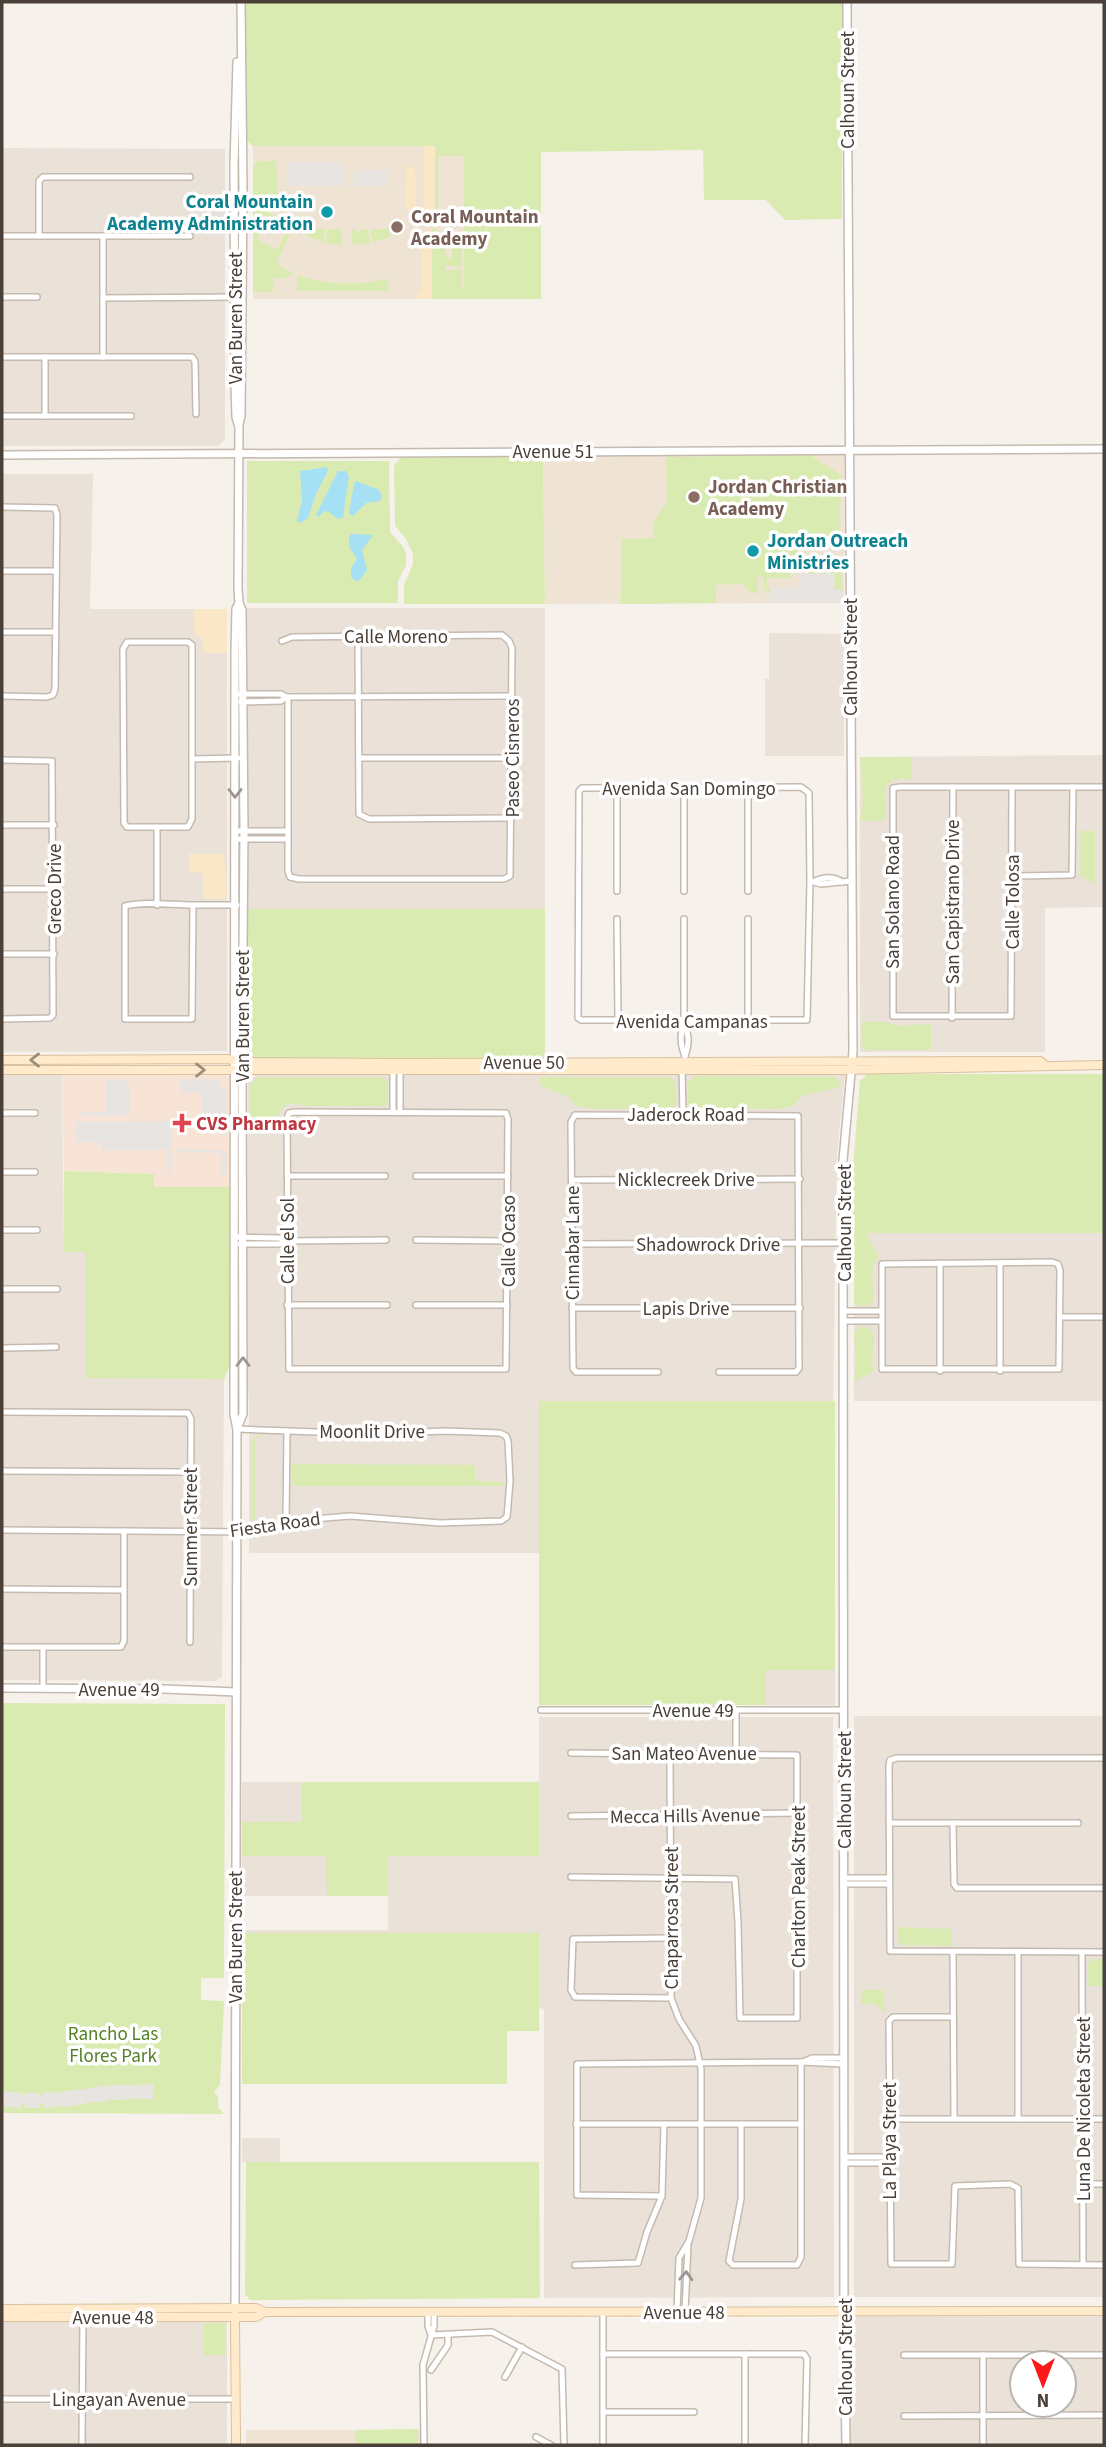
<svg xmlns="http://www.w3.org/2000/svg" width="1106" height="2447" font-family="'Source Sans 3',sans-serif">
	<rect width="100%" height="100%" fill="#f6f1eb"/>
	<g fill="#eae2d8" fill-rule="evenodd">
		<polygon points="2,148 225,149 225,207 202,208 202,231 225,231 225,439 218,446 2,446"/>
		<polygon points="2,474 93,474 90,609 227,609 227,1051 2,1052"/>
		<rect x="247" y="608" width="298" height="301"/>
		<polygon points="769,633 844,634 844,756 765,756 765,679 769,679"/>
		<polygon points="1104,755 1104,907 1045,908 1045,1052 860,1052 860,757"/>
		<polygon points="2,1074 62,1074 64,1251 85,1252 85,1377 224,1379 222,1677 215,1681 2,1680"/>
		<polygon points="257,1074 845,1074 837,1155 833,1401 539,1401 539,1553 249,1553 249,1402 246,1369 248,1082"/>
		<rect x="854" y="1233" width="250" height="168"/>
		<rect x="766" y="1670" width="69" height="35"/>
		<rect x="854" y="1716" width="250" height="581"/>
		<polygon points="539,1717 833,1717 834,2297 544,2298 544,2009 539,2008 539,1933 242,1933 242,1930 388,1930 388,1857 327,1856 327,1896 242,1896 242,1782 388,1782 539,1856"/>
		<rect x="242" y="2138" width="38" height="24"/>
		<path d="M844,2311h260v134h-258zM1022,2363h42v42h-42z"/>
		<rect x="2" y="2320" width="225" height="125"/>
	</g>
	<polygon fill="#f8e4d6" points="62,1074 224,1074 231,1080 231,1187 154,1187 154,1174 64,1171"/>
	<rect fill="#e6e0dc" x="202" y="207" width="23" height="24"/>
	<g fill="#efe3d4">
		<rect x="253" y="146" width="288" height="153"/>
		<polygon points="845,455 844,603 545,604 543,456"/>
		<rect x="246" y="2430" width="174" height="15"/>
	</g>
	<g fill="#daebb2">
		<polygon points="243,2 842,2 842,219 785,220 766,200 704,200 703,150 541,152 541,299 432,299 432,229 438,229 438,242 445,242 446,258 452,258 452,242 462,242 462,268 446,265 445,271 462,269 462,288 464,288 464,156 438,156 438,214 435,214 435,146 253,146 248,142 244,131"/>
		<polygon points="258,161 276,161 278,194 269,213 277,217 272,228 264,224 257,239 277,250 286,232 290,234 277,262 282,268 296,274 288,275 287,278 273,278 273,292 253,292 253,166"/>
		<polygon points="302,229 326,229 323,242 307,236"/>
		<polygon points="328,229 342,229 342,245 325,243"/>
		<polygon points="352,229 359,233 361,229 367,229 371,243 352,245"/>
		<polygon points="370,229 388,229 391,236 373,243"/>
		<path d="M298,275c30,10 57,11 88,4l4,12h-94z"/>
		<polygon points="810,455 841,475 839,541 833,545 812,545 808,538 800,538 797,541 797,563 790,563 790,578 767,578 767,587 770,588 770,592 764,590 763,577 758,577 758,593 751,593 742,584 716,585 716,603 620,604 620,596 622,596 622,539 654,538 654,522 667,501 666,457"/>
		<polygon points="402,456 543,456 545,604 404,604 404,585 413,564 413,554 406,539 395,526 394,466"/>
		<polygon points="247,461 389,461 390,532 404,548 406,555 406,565 398,581 398,603 247,603"/>
		<polygon points="835,557 841,565 842,592 835,591 834,573 808,574 808,562 811,558"/>
		<path d="M860,757h52v23c-36,-5 -26,16 -26,41h-26l3,-19z"/>
		<polygon points="1080,831 1095,831 1095,884 1080,876"/>
		<rect x="247" y="909" width="298" height="149"/>
		<polygon points="862,1022 888,1022 896,1026 931,1024 931,1050 867,1050 862,1046"/>
		<path d="M865,1074h239v159h-238l13,24c-11,11 -5,28 -5,43l-6,6h-9l-5,-4v-69l-4,-28 10,-125 5,-3z"/>
		<polygon points="695,1076 835,1077 840,1082 840,1087 801,1096 794,1106 776,1109 693,1109 688,1105 688,1082"/>
		<polygon points="259,1077 383,1077 388,1083 388,1102 385,1106 308,1106 289,1103 280,1111 280,1130 267,1127 250,1129 250,1084"/>
		<polygon points="539,1077 669,1077 676,1083 676,1104 672,1109 597,1109 575,1106 569,1097 540,1086"/>
		<polygon points="64,1171 154,1174 154,1187 231,1187 230,1365 224,1379 85,1378 85,1252 64,1252"/>
		<polygon points="859,1327 868,1327 874,1334 872,1364 874,1371 854,1382 856,1362 854,1334"/>
		<polygon points="539,1401 835,1401 835,1670 766,1670 766,1705 539,1705"/>
		<polygon points="257,1435 268,1435 256,1437 255,1521 258,1523 266,1521 257,1524 251,1517 251,1441"/>
		<polygon points="292,1464 475,1465 475,1481 504,1482 504,1486 292,1486"/>
		<polygon points="2,1703 225,1704 224,1978 201,1978 201,2000 224,2001 220,2085 214,2091 218,2097 218,2107 224,2114 2,2113"/>
		<polygon points="302,1782 539,1782 539,1856 388,1856 388,1896 327,1896 326,1856 242,1856 242,1822 302,1822"/>
		<polygon points="897,1927 952,1929 952,1946 902,1945 897,1941"/>
		<polygon points="242,1933 539,1933 539,2031 507,2031 507,2084 242,2084"/>
		<polygon points="1093,1959 1104,1959 1104,1986 1088,1986 1088,1963"/>
		<polygon points="861,1990 884,1990 884,2005 887,2012 885,2013 875,2004 861,2004"/>
		<polygon points="246,2162 539,2162 540,2298 250,2300 245,2294"/>
		<rect x="204" y="2323" width="21" height="32"/>
		<polygon points="418,2429 418,2445 355,2445 355,2430"/>
	</g>
	<g fill="#fae7c6">
		<rect x="424" y="146" width="11" height="68"/>
		<polygon points="406,165 414,168 415,170 416,208 411,212 405,208"/>
		<polygon points="421,231 432,231 432,299 414,299 421,288"/>
		<polygon points="194,609 227,609 227,653 204,653 203,641 194,633"/>
		<polygon points="189,854 224,854 227,895 224,899 203,899 203,873 189,872"/>
	</g>
	<g fill="#e7e4e2">
		<rect x="287" y="162" width="56" height="24"/>
		<polygon points="377,170 388,170 388,186 353,186 353,172"/>
		<polygon points="834,573 834,590 841,590 841,602 770,602 770,588 795,588 795,592 799,590 801,574"/>
		<polygon points="179,1079 218,1080 221,1087 226,1087 226,1136 221,1136 221,1128 211,1128 206,1116 202,1116 202,1093 181,1093"/>
		<polygon points="106,1080 127,1080 130,1090 130,1115 82,1116 82,1112 106,1112"/>
		<polygon points="172,1121 171,1173 167,1173 167,1150 109,1150 103,1152 101,1142 75,1142 75,1122"/>
		<polygon points="179,1148 226,1151 226,1176 221,1176 221,1153 178,1152"/>
		<polygon points="154,2084 153,2099 135,2099 134,2095 133,2099 112,2100 111,2096 110,2101 87,2103 86,2099 85,2104 61,2107 59,2103 58,2107 43,2108 43,2104 40,2104 40,2108 25,2108 25,2104 22,2103 21,2108 2,2106 2,2091 23,2093 24,2098 26,2093 40,2093 40,2097 42,2098 43,2093 58,2092 59,2097 60,2092 83,2089 84,2093 85,2089 110,2085 111,2090 112,2085 133,2085 134,2089 135,2085"/>
	</g>
	<g fill="#a5e0f4">
		<polygon points="327,467 328,471 316,494 308,518 300,523 297,521 302,501 300,471"/>
		<polygon points="338,471 346,471 349,476 343,517 338,519 329,512 325,511 318,517 316,515"/>
		<polygon points="356,481 379,490 382,496 380,501 366,503 353,516 349,514 354,484"/>
		<polygon points="351,534 373,535 362,550 367,570 360,580 356,581 351,577 351,568 357,559 349,547 349,537"/>
	</g>
	<g fill="none" stroke-linecap="round" stroke-linejoin="round">
		<defs>
			<g id="minor">
				<polyline points="2,236 190,236"/>
				<polyline points="39,236 39,181 43,177 190,177"/>
				<polyline points="103,236 103,357"/>
				<polyline points="2,297 37,297"/>
				<polyline points="103,298 236,297"/>
				<polyline points="2,357 192,357 195,361 196,414"/>
				<polyline points="45,357 45,416"/>
				<polyline points="2,416 131,416"/>
				<polyline points="2,507 55,508 57,515 55,689 53,695 47,697 2,696"/>
				<polyline points="2,571 56,571"/>
				<polyline points="2,632 55,632"/>
				<polyline points="358,636 359,814 369,819 511,818"/>
				<polyline points="282,641 292,637 502,635 509,641 512,648 510,876 504,879 299,879 290,877 288,871 288,697"/>
				<polygon points="127,642 188,642 192,645 192,819 188,827 127,827 124,823 123,649"/>
				<polyline points="239,694 281,694 286,697 512,696"/>
				<polyline points="241,702 281,701 286,697"/>
				<polyline points="359,758 511,758"/>
				<polyline points="192,759 238,758"/>
				<polyline points="2,760 52,761 53,1015 50,1018 2,1019"/>
				<polygon points="801,787 809,793 810,881 807,1020 581,1020 578,1018 579,791 582,788"/>
				<polyline points="1012,787 1011,1016 893,1016 893,788 900,787 1104,787"/>
				<polyline points="617,788 617,891"/>
				<polyline points="684,788 684,891"/>
				<polyline points="748,788 748,891"/>
				<polyline points="2,825 54,825"/>
				<polyline points="157,827 157,905"/>
				<polyline points="235,831 288,831"/>
				<polyline points="235,839 288,839"/>
				<polyline points="1012,876 1072,875 1073,787"/>
				<polyline points="810,881 821,884 851,881"/>
				<path d="M815,881c8,-4 19,-5 27,1"/>
				<polyline points="2,889 54,889"/>
				<path d="M193,905l-1,114h-67v-113c21,-5 46,-1 68,-1h44"/>
				<polyline points="617,919 618,1021"/>
				<path d="M684,919v107c-5,9 -3,20 1,30"/>
				<polyline points="748,919 748,1020"/>
				<polyline points="2,954 54,954"/>
				<polyline points="952,1018 953,787"/>
				<path d="M684,1026c6,9 5,19 1,30"/>
				<polyline points="400,1069 400,1112"/>
				<polyline points="682,1069 683,1114"/>
				<polyline points="393,1070 393,1112"/>
				<polygon points="295,1112 506,1113 508,1119 506,1369 289,1369 287,1119 289,1113"/>
				<polyline points="2,1113 35,1113"/>
				<polyline points="2,1172 35,1172"/>
				<polyline points="287,1176 385,1176"/>
				<polyline points="416,1176 508,1176"/>
				<polyline points="572,1180 800,1179"/>
				<polyline points="2,1230 37,1230"/>
				<polyline points="234,1237 279,1238 287,1241"/>
				<polyline points="416,1240 508,1241"/>
				<polyline points="240,1244 279,1244 287,1241 386,1240"/>
				<polyline points="572,1244 843,1243"/>
				<polygon points="1052,1262 1058,1264 1060,1270 1059,1369 882,1369 882,1264"/>
				<polyline points="940,1263 940,1371"/>
				<polyline points="1000,1263 1000,1371"/>
				<polyline points="2,1289 57,1289"/>
				<polyline points="287,1305 387,1305"/>
				<polyline points="416,1305 507,1305"/>
				<polyline points="572,1308 800,1308"/>
				<polyline points="844,1311 880,1311"/>
				<polyline points="1060,1317 1104,1317"/>
				<polyline points="844,1321 880,1321"/>
				<polyline points="2,1348 56,1347"/>
				<polyline points="658,1372 576,1372 573,1368 571,1122 575,1115 798,1116 799,1368 796,1372 719,1372"/>
				<polyline points="2,1412 188,1413 191,1419 190,1642"/>
				<polyline points="2,1471 190,1472"/>
				<polyline points="286,1523 287,1431"/>
				<polyline points="2,1530 250,1532 301,1520 350,1516 440,1523 501,1521 507,1517 510,1481 508,1441 506,1436 500,1433 445,1431 371,1434 237,1429"/>
				<polyline points="2,1589 124,1590"/>
				<polyline points="2,1647 121,1647 124,1641 124,1531"/>
				<polyline points="43,1648 43,1688"/>
				<polyline points="541,1710 844,1710"/>
				<polyline points="736,1710 736,1753"/>
				<polyline points="571,1753 797,1755 797,2018 740,2018 738,1922 735,1879 571,1877"/>
				<polyline points="670,1753 671,1998 679,2019 696,2046 701,2069 701,2198 689,2241 679,2258 677,2312"/>
				<polyline points="1104,1758 897,1758 890,1760 889,1766 890,1951 1104,1952"/>
				<polyline points="571,1816 798,1813"/>
				<polyline points="889,1823 1078,1823"/>
				<polyline points="953,1823 954,1884 957,1888 1104,1888"/>
				<polyline points="844,1878 889,1878"/>
				<polyline points="844,1884 889,1884"/>
				<polyline points="670,1938 573,1939 571,1990 575,1997 671,1998"/>
				<polyline points="953,1952 954,2119"/>
				<polyline points="1018,1952 1018,2119"/>
				<polyline points="1082,1952 1083,2265"/>
				<polyline points="953,2017 893,2017 889,2021 891,2264 952,2264 955,2186 1010,2184 1018,2188 1019,2264 1104,2265"/>
				<polyline points="803,2062 812,2058 844,2058"/>
				<polyline points="889,2119 1104,2119"/>
				<polyline points="576,2124 801,2124"/>
				<polyline points="741,2124 741,2199 729,2261 733,2265 797,2265 801,2257 801,2062"/>
				<polyline points="844,2157 889,2157"/>
				<polyline points="844,2163 889,2163"/>
				<polyline points="1083,2184 1104,2184"/>
				<polyline points="662,2196 577,2195 577,2064 801,2062 844,2064"/>
				<polyline points="575,2265 638,2263 647,2232 662,2196 664,2124"/>
				<polyline points="428,2312 428,2326 431,2335"/>
				<polyline points="603,2312 603,2445"/>
				<polyline points="685,2312 688,2245"/>
				<polyline points="431,2335 492,2332 562,2369 564,2445"/>
				<polyline points="603,2354 804,2354 807,2359 805,2445"/>
				<polyline points="904,2355 1104,2355"/>
				<polyline points="431,2370 448,2345 448,2335"/>
				<polyline points="505,2377 522,2347"/>
				<polyline points="2,2399 236,2399"/>
				<polyline points="604,2412 694,2412"/>
				<polyline points="904,2416 1104,2415"/>
				<polyline points="536,2437 551,2445"/>
				<polyline points="82,2445 83,2315"/>
				<polyline points="424,2445 423,2365 434,2326 434,2312"/>
				<polyline points="745,2445 745,2354"/>
				<polyline points="983,2445 983,2355"/>
			</g>
			<g id="tertiary">
				<polyline points="237,62 234,165 235,387 236,417 238,424"/>
				<polyline points="2,455 1104,449"/>
				<polyline points="237,1429 243,1414 242,1062 244,831 242,610 239,603 238,588 239,424 241,416 243,190 241,2"/>
				<polyline points="2,1688 164,1689 236,1692"/>
				<polyline points="235,2309 237,1429 234,1415 235,652 236,609 239,603"/>
				<polyline points="846,2445 844,2324 843,1194 843,1160 853,1051 847,2"/>
			</g>
			<g id="secondary">
				<polyline points="2,1060 226,1059 254,1062 393,1063 1040,1061 1045,1065"/>
				<polyline points="2,1070 840,1070 1104,1065"/>
				<polyline points="2,2309 256,2308 265,2312 1104,2311"/>
				<polyline points="235,2315 236,2445"/>
				<polyline points="2,2317 256,2317 265,2312"/>
			</g>
		</defs>
		<use href="#minor" stroke="#c5baaf" stroke-width="8"/>
		<use href="#tertiary" stroke="#c5baaf" stroke-width="10"/>
		<use href="#secondary" stroke="#dac09b" stroke-width="10"/>
		<use href="#minor" stroke="#fff" stroke-width="5"/>
		<use href="#tertiary" stroke="#fff" stroke-width="7"/>
		<use href="#secondary" stroke="#ffebcb" stroke-width="8"/>
	</g>
	<defs><path id="oneway-chevron" d="M-2-3.5L2.5 0L-2 3.5" fill="none" stroke-width="1.6" stroke-linecap="round" stroke-linejoin="round" transform="scale(1.75)"/></defs>
	<g stroke="#9b9692">
		<use href="#oneway-chevron" transform="translate(235 793) rotate(90)"/>
		<use href="#oneway-chevron" transform="translate(243 1362) rotate(-90)"/>
		<use href="#oneway-chevron" transform="translate(686 2276) rotate(-87)"/>
	</g>
	<g stroke="#9b8d7a">
		<use href="#oneway-chevron" transform="translate(35 1060) rotate(180)"/>
		<use href="#oneway-chevron" transform="translate(200 1070)"/>
	</g>
	<g fill="#0f9aa8" stroke="#fff" stroke-width="2.5">
		<circle cx="327" cy="212" r="7"/>
		<circle cx="753" cy="551" r="7"/>
	</g>
	<g fill="#8d6e63" stroke="#fff" stroke-width="2.5">
		<circle cx="397" cy="227" r="7"/>
		<circle cx="694" cy="497" r="7"/>
	</g>
	<path fill="#e0444e" stroke="#fff" stroke-width="2.5" d="M178.5 1112.5h7v7h7v7h-7v7h-7v-7h-7v-7h7z"/>
	<g text-anchor="middle" stroke-width="7" stroke-linejoin="round" paint-order="stroke">
		<g font-size="19" fill="#4a4038" stroke="#fff">
			<text transform="translate(847 90) rotate(-90)" y="7">Calhoun Street</text>
			<text transform="translate(235 318) rotate(-90)" y="7">Van Buren Street</text>
			<text x="553" y="458">Avenue 51</text>
			<text x="396" y="643">Calle Moreno</text>
			<text transform="translate(850 657) rotate(-90)" y="7">Calhoun Street</text>
			<text transform="translate(512 758) rotate(-90)" y="7">Paseo Cisneros</text>
			<text x="689" y="795">Avenida San Domingo</text>
			<text transform="translate(54 889) rotate(-90)" y="7">Greco Drive</text>
			<text transform="translate(892 902) rotate(-90)" y="7">San Solano Road</text>
			<text transform="translate(952 902) rotate(-90)" y="7">San Capistrano Drive</text>
			<text transform="translate(1012 902) rotate(-90)" y="7">Calle Tolosa</text>
			<text transform="translate(242 1016) rotate(-90)" y="7">Van Buren Street</text>
			<text x="692" y="1028">Avenida Campanas</text>
			<text x="524" y="1069">Avenue 50</text>
			<text x="686" y="1121">Jaderock Road</text>
			<text x="686" y="1186">Nicklecreek Drive</text>
			<text transform="translate(844 1223) rotate(-90)" y="7">Calhoun Street</text>
			<text transform="translate(287 1241) rotate(-90)" y="7">Calle el Sol</text>
			<text transform="translate(508 1241) rotate(-90)" y="7">Calle Ocaso</text>
			<text transform="translate(572 1243) rotate(-90)" y="7">Cinnabar Lane</text>
			<text x="708" y="1251">Shadowrock Drive</text>
			<text x="686" y="1315">Lapis Drive</text>
			<text x="372" y="1438">Moonlit Drive</text>
			<text transform="translate(275 1524) rotate(-8)" y="7">Fiesta Road</text>
			<text transform="translate(190 1527) rotate(-90)" y="7">Summer Street</text>
			<text x="119" y="1696">Avenue 49</text>
			<text x="693" y="1717">Avenue 49</text>
			<text x="684" y="1760">San Mateo Avenue</text>
			<text transform="translate(844 1790) rotate(-90)" y="7">Calhoun Street</text>
			<text transform="translate(685 1815) rotate(-1)" y="7">Mecca Hills Avenue</text>
			<text transform="translate(798 1887) rotate(-90)" y="7">Charlton Peak Street</text>
			<text transform="translate(671 1918) rotate(-90)" y="7">Chaparrosa Street</text>
			<text transform="translate(235 1937) rotate(-90)" y="7">Van Buren Street</text>
			<text transform="translate(1083 2109) rotate(-90)" y="7">Luna De Nicoleta Street</text>
			<text transform="translate(889 2141) rotate(-90)" y="7">La Playa Street</text>
			<text x="684" y="2319">Avenue 48</text>
			<text x="113" y="2324">Avenue 48</text>
			<text transform="translate(845 2357) rotate(-90)" y="7">Calhoun Street</text>
			<text x="119" y="2406">Lingayan Avenue</text>
		</g>
		<g font-size="19" font-weight="bold" fill="#0d838f" stroke="#fff" text-anchor="end">
			<text x="313" y="208">Coral Mountain<tspan x="313" dy="22">Academy Administration</tspan></text>
			<text x="767" y="547" text-anchor="start">Jordan Outreach<tspan x="767" dy="22">Ministries</tspan></text>
		</g>
		<g font-size="19" font-weight="bold" fill="#785e54" stroke="#fff" text-anchor="start">
			<text x="411" y="223">Coral Mountain<tspan x="411" dy="22">Academy</tspan></text>
			<text x="708" y="493">Jordan Christian<tspan x="708" dy="22">Academy</tspan></text>
		</g>
		<g font-size="19" font-weight="bold" fill="#be3a42" stroke="#fff" text-anchor="start">
			<text x="196" y="1130">CVS Pharmacy</text>
		</g>
		<g font-size="19" fill="#568027" stroke="#fff">
			<text x="113" y="2040">Rancho Las<tspan x="113" dy="22">Flores Park</tspan></text>
		</g>
	</g>
	<rect width="1106" height="2447" fill="none" stroke="#4a4038" stroke-width="7"/>
	<g transform="translate(1043 2384) rotate(180)"><circle r="33" fill="#ffffff" stroke="#b7b3af" stroke-width="2"/>
	<path d="M0-5L12 26L0 18L-12 26Z" fill="#ff1818"/>
	<text y="-10" font-size="19" font-weight="bold" text-anchor="middle" fill="#4a4038">N</text>
	</g>
</svg>
